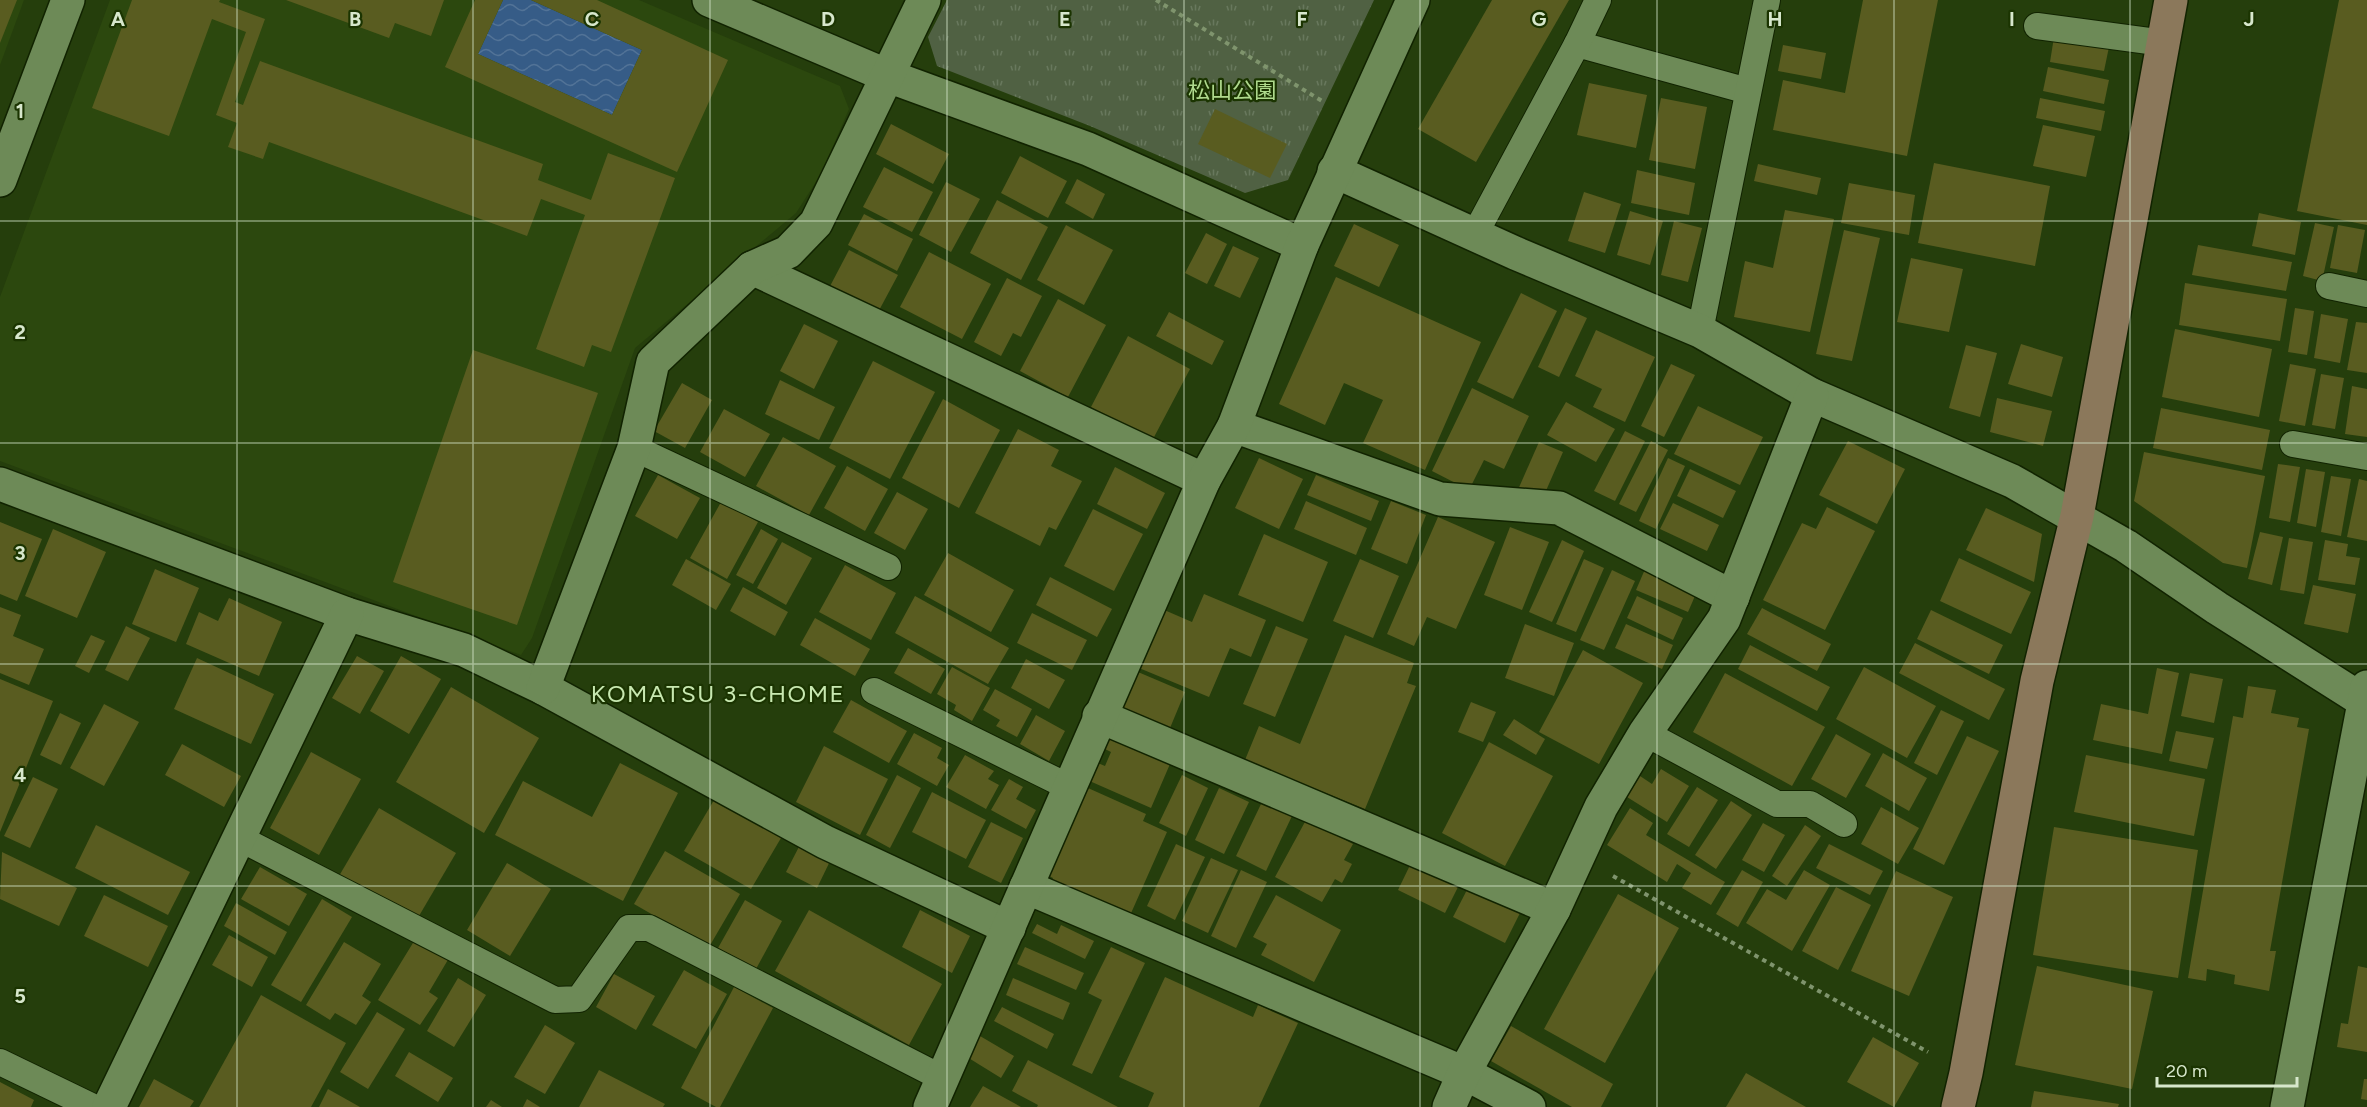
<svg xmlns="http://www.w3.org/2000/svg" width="2367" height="1107" font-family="Figtree,'Noto Sans JP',sans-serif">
	<defs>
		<pattern id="park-tufts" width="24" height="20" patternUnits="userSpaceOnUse" patternTransform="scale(1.5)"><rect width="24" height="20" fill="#506143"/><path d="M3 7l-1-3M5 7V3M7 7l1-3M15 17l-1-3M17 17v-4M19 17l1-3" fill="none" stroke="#68785d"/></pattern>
		<pattern id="water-waves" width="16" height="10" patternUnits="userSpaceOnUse" patternTransform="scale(1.5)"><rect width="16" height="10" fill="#365c87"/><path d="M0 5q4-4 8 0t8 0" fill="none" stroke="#527397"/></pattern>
	</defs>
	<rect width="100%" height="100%" fill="#253e0c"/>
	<g fill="#2c480e">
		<polygon points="0,0 24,0 0,65"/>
		<polygon points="110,0 639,0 840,86 849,109 821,174 796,213 635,348 532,638 521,655 0,461 0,297"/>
	</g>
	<polygon fill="url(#park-tufts)" points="947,0 1374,0 1288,180 1245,193 1090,126 937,66 928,37"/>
	<polygon fill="url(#water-waves)" points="503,0 531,0 642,50 612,115 478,54"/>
	<g fill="#595c20">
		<polygon points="0,0 17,0 0,43"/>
		<polygon points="132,0 220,0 219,2 265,19 235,102 243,105 260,61 543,164 538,180 591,200 608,153 675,178 611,352 592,345 584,367 536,349 585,215 541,199 527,236 269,142 263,159 228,147 237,123 216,115 246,32 212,19 169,136 92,108"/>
		<polygon points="286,0 444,0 431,36 395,23 389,38"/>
		<polygon points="475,0 503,0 478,54 612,115 642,50 531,0 597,0 728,60 677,172 445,67"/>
		<polygon points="1492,0 1569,0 1476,162 1418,129"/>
		<polygon points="1863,0 1938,0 1907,156 1773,130 1783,80 1845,93"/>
		<polygon points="2339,0 2367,0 2367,225 2297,211"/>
		<polygon points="2054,37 2109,47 2104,71 2050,62"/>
		<polygon points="1783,45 1826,53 1821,79 1778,71"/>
		<polygon points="2048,67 2109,80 2104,104 2043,91"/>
		<polygon points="1589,83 1647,95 1636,148 1577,135"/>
		<polygon points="1661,98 1707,107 1695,169 1649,160"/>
		<polygon points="2040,98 2105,111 2101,131 2036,118"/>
		<polygon points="1215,109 1287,144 1270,178 1198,144"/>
		<polygon points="891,124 949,154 933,184 876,154"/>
		<polygon points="2043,125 2095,136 2086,177 2033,166"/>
		<polygon points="1020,156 1067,181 1048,218 1001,193"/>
		<polygon points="1934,163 2050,186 2035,266 1918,243"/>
		<polygon points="1758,164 1821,178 1817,195 1754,181"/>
		<polygon points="884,167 933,192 912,232 863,207"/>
		<polygon points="1637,170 1695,183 1689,215 1631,203"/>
		<polygon points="1077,179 1105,194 1093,219 1065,203"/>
		<polygon points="946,182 980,199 951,252 919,235"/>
		<polygon points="1849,183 1915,195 1909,235 1841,223"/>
		<polygon points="1584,192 1621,204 1605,253 1568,241"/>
		<polygon points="997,200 1048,227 1021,280 970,253"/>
		<polygon points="1785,210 1834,219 1810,332 1734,317 1745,261 1773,268"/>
		<polygon points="1630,211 1663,221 1650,265 1617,255"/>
		<polygon points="2259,213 2301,222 2295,255 2252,246"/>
		<polygon points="864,214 913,239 897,271 848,245"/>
		<polygon points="1674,221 1702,228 1688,282 1661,275"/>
		<polygon points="2315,223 2334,227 2322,281 2303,276"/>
		<polygon points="1354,224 1399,245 1379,287 1334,266"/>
		<polygon points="1066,225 1113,250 1084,305 1037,280"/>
		<polygon points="2338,225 2365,230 2357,273 2330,268"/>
		<polygon points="1844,230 1880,238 1852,361 1816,354"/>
		<polygon points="1206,233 1227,244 1207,284 1185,273"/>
		<polygon points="2198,245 2292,262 2286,291 2192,275"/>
		<polygon points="1233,246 1259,258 1240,298 1214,286"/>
		<polygon points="849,250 898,275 876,316 828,290"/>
		<polygon points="929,252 991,284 962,339 900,307"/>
		<polygon points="1911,258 1963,269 1949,332 1897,322"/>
		<polygon points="1336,277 1481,342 1425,470 1363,443 1383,400 1344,383 1325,425 1279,404"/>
		<polygon points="1007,278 1042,296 1021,337 1013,333 1001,356 974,342"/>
		<polygon points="2185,283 2287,299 2280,341 2179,325"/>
		<polygon points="1521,293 1557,311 1513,399 1477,382"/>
		<polygon points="1058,299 1106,325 1068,397 1020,371"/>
		<polygon points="1565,308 1587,318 1559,377 1538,367"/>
		<polygon points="2295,308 2314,311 2307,355 2288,352"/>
		<polygon points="1169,312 1224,341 1212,365 1156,336"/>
		<polygon points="2321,314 2348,319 2340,363 2314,358"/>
		<polygon points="2356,322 2367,323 2367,373 2347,370"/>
		<polygon points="804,324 838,341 814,389 780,371"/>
		<polygon points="2175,329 2272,349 2259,417 2162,397"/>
		<polygon points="1596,330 1655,357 1625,422 1593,407 1602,389 1575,376"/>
		<polygon points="1128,336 1190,369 1153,439 1091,407"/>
		<polygon points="2021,344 2063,357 2052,397 2008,384"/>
		<polygon points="1966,345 1997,353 1980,417 1949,408"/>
		<polygon points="473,350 598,393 517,625 393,582"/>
		<polygon points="873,361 935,392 890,479 829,448"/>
		<polygon points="1671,364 1695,375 1664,437 1641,426"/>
		<polygon points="2290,364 2316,369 2305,426 2279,421"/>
		<polygon points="2321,374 2344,378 2335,429 2312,425"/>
		<polygon points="780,380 835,407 819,440 765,414"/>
		<polygon points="682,383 712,400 685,448 654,431"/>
		<polygon points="2352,386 2367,389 2367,437 2345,434"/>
		<polygon points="1472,388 1529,416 1504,469 1484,460 1469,490 1432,471"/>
		<polygon points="1997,398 2052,411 2043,446 1990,432"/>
		<polygon points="943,399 1000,430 959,508 902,478"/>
		<polygon points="1566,402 1615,429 1596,462 1547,435"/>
		<polygon points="1698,406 1763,437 1740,485 1674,454"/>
		<polygon points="2161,408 2270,430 2262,470 2153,448"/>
		<polygon points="724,409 770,434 745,477 700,452"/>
		<polygon points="1018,429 1059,450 1051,466 1082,481 1056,530 1049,527 1040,546 975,513"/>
		<polygon points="1625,431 1645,441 1615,501 1594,491"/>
		<polygon points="783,437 836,466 809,515 756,486"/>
		<polygon points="1651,441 1668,450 1636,512 1619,504"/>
		<polygon points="1848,441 1905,469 1877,524 1819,495"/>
		<polygon points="1539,442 1563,452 1541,502 1517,492"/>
		<polygon points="2144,452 2265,476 2247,568 2223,563 2134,501"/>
		<polygon points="1259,458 1303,479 1279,529 1235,508"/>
		<polygon points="1668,458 1685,466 1656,529 1639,521"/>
		<polygon points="2278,464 2300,467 2290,522 2269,518"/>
		<polygon points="847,466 888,489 865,531 824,508"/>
		<polygon points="1115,467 1165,493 1147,529 1097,504"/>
		<polygon points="1690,469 1736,491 1723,518 1677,496"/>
		<polygon points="2306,469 2325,472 2316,527 2297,523"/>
		<polygon points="658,475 700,498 677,539 635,516"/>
		<polygon points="1316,475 1379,501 1371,521 1307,495"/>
		<polygon points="2331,476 2351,479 2341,536 2321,532"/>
		<polygon points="2359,479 2367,481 2367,541 2347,537"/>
		<polygon points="897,492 928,509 905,550 874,533"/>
		<polygon points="1306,501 1367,528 1356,555 1294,529"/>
		<polygon points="1391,501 1426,515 1407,564 1371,549"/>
		<polygon points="721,502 758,522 727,579 690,558"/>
		<polygon points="1673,503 1719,525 1707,551 1660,529"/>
		<polygon points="1827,507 1875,531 1825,630 1763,600 1802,523 1816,529"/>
		<polygon points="1986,508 2042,534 2034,582 1966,550"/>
		<polygon points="1093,509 1143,534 1114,591 1064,566"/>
		<polygon points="1438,517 1495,542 1456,629 1427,617 1414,646 1387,634"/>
		<polygon points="0,522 42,539 17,601 0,594"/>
		<polygon points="1510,527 1549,542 1522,610 1484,595"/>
		<polygon points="53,529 106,552 77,618 25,596"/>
		<polygon points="761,529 778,539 753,584 736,575"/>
		<polygon points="2260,532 2283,537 2272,585 2248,579"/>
		<polygon points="1264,534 1328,562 1303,622 1238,595"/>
		<polygon points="2289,538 2313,542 2304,594 2280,590"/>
		<polygon points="1562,540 1584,551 1552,622 1529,612"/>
		<polygon points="2325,540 2348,544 2346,556 2360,558 2355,585 2318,580"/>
		<polygon points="782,542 812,558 786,605 757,588"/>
		<polygon points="948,553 1014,590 991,632 924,595"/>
		<polygon points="1959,558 2031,592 2011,634 1940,601"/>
		<polygon points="686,559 731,584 716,610 672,585"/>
		<polygon points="1360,559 1399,576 1373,638 1333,621"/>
		<polygon points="1584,559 1604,568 1576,632 1556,624"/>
		<polygon points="845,565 896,593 871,640 819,612"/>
		<polygon points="1646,567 1698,589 1688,612 1636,590"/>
		<polygon points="155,569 199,588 176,642 132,624"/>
		<polygon points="1612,570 1635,581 1604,650 1580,640"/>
		<polygon points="1050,577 1112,609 1097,637 1036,605"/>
		<polygon points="2313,585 2356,594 2348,633 2304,624"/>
		<polygon points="743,587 788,612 775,636 730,611"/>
		<polygon points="1204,594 1266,620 1251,657 1230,648 1209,697 1139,668 1162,609 1192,622"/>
		<polygon points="915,596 1009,648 988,684 895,633"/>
		<polygon points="1637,596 1683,618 1673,640 1627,618"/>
		<polygon points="229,598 282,622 259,676 186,644 199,612 218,621"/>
		<polygon points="0,607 21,615 13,636 44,649 29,685 0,673"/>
		<polygon points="1762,608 1831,644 1817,671 1747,634"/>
		<polygon points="1931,610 2003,645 1989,674 1917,639"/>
		<polygon points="1032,613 1087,640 1072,670 1017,643"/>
		<polygon points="815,618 870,649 855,676 800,645"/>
		<polygon points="1525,624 1574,643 1554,696 1505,678"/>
		<polygon points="1626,624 1673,645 1662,669 1615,648"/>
		<polygon points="126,626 150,638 128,681 105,670"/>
		<polygon points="1276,626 1308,639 1275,717 1243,704"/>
		<polygon points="91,635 105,641 89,673 75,666"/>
		<polygon points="1345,635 1414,663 1407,683 1416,686 1365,809 1245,760 1259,726 1300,744"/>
		<polygon points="1915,643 2005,689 1989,720 1899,673"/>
		<polygon points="1750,645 1830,687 1817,711 1738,669"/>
		<polygon points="908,648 945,669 931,694 894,673"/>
		<polygon points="1583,650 1643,683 1599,764 1539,732"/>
		<polygon points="357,656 384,671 360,714 332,698"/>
		<polygon points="401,656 441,679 409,734 370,711"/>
		<polygon points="197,658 274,694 251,744 174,709"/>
		<polygon points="1026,659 1065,680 1049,709 1011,688"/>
		<polygon points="952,667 990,688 972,721 954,710 956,705 937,694"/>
		<polygon points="1864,667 1936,706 1907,758 1836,719"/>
		<polygon points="2157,668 2179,673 2162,754 2093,740 2101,704 2148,714"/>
		<polygon points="1138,672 1185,692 1170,728 1123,709"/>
		<polygon points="1725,673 1825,727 1792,786 1693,732"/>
		<polygon points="2190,673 2223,679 2214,723 2181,716"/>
		<polygon points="0,679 53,701 0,832"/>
		<polygon points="2248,686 2276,690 2271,713 2299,718 2297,727 2309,729 2270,951 2276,951 2269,991 2234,984 2235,975 2207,969 2206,981 2188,978 2233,716 2243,718"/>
		<polygon points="451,687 539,738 484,833 396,782"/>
		<polygon points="995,689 1032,709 1017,737 996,726 1000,720 983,710"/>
		<polygon points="851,700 907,731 889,763 833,732"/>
		<polygon points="1471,702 1496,712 1483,742 1458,732"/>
		<polygon points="104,704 139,722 104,786 70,768"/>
		<polygon points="1941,710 1964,721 1937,775 1914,763"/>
		<polygon points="60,713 81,723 61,765 40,755"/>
		<polygon points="1036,715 1065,731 1049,761 1020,744"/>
		<polygon points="1514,719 1545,739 1536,755 1503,735"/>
		<polygon points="2176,731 2214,738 2207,769 2169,761"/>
		<polygon points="914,733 942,748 937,758 949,765 937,786 897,764"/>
		<polygon points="1836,734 1871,754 1846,798 1811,779"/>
		<polygon points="1104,735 1170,764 1151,808 1085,779 1093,761 1105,766 1111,752 1099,746"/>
		<polygon points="1967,736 1999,751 1944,865 1913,849"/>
		<polygon points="1489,742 1553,776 1505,866 1442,833"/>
		<polygon points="182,744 241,776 224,807 165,775"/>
		<polygon points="824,746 888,779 860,835 796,802"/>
		<polygon points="311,752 361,779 319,855 270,828"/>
		<polygon points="1883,753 1927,778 1909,811 1865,786"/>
		<polygon points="965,755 994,771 988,779 999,785 986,809 946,787"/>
		<polygon points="2086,755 2205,779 2194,836 2074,812"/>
		<polygon points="620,763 678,793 623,901 495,835 523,781 592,817"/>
		<polygon points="1661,769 1689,786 1667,822 1627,797 1640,776 1652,784"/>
		<polygon points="897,775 921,788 890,848 866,835"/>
		<polygon points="1182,775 1208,788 1186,836 1159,823"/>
		<polygon points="33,777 58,789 30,848 4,836"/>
		<polygon points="1009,779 1023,787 1016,799 1036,810 1026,829 991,810"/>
		<polygon points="1697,787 1718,800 1689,847 1667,834"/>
		<polygon points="1088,788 1146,814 1143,821 1167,832 1128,920 1050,885 1053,878 1043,873 1064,828 1069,831"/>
		<polygon points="1219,788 1249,802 1224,854 1195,840"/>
		<polygon points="932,792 986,820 966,859 912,832"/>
		<polygon points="714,800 781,838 751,889 684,851"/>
		<polygon points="1731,801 1752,815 1716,869 1695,855"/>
		<polygon points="1262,802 1292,816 1266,871 1236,856"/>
		<polygon points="1881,807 1919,828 1898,864 1861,844"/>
		<polygon points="379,808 456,853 416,921 339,876"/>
		<polygon points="1630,808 1653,823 1646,835 1725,882 1711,905 1682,888 1691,873 1677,864 1667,882 1607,845"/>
		<polygon points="1306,820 1353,844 1344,860 1352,864 1342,883 1335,879 1322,902 1275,877"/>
		<polygon points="991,822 1023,838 1001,883 968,867"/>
		<polygon points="1763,823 1785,835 1764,872 1742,860"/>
		<polygon points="96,825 190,872 168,915 75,868"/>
		<polygon points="1805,825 1821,836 1787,886 1772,876"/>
		<polygon points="2054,827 2198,850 2178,978 2033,955"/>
		<polygon points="803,839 833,855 817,888 786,872"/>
		<polygon points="1176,844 1205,857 1175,920 1147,906"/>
		<polygon points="1829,844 1883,871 1870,895 1816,868"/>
		<polygon points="665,851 740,894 709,947 634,904"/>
		<polygon points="2,852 77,888 59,926 0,899"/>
		<polygon points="1211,858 1238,870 1208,933 1182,921"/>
		<polygon points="1413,859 1460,883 1445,913 1398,890"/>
		<polygon points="507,863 551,889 510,956 467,930"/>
		<polygon points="260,867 307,894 289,926 241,899"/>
		<polygon points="1241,870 1267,882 1236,948 1211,936"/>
		<polygon points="1742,870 1763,882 1738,927 1716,914"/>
		<polygon points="1804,870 1830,885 1792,951 1746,923 1767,889 1786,900"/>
		<polygon points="1896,871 1953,897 1909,996 1851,971"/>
		<polygon points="1469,886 1521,911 1505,943 1453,917"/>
		<polygon points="1836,887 1871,905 1838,970 1802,951"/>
		<polygon points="1618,894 1679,928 1605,1063 1544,1029"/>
		<polygon points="104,895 168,926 148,967 84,936"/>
		<polygon points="1276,895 1341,930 1314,982 1261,955 1267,944 1253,937"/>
		<polygon points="322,899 352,917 301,1002 271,985"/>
		<polygon points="745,900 782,921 756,969 718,948"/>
		<polygon points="236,903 287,932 275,955 224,926"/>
		<polygon points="809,910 942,984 909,1045 775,971"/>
		<polygon points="920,910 970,936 952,973 902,947"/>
		<polygon points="1037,924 1057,934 1061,925 1094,941 1085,959 1032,933"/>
		<polygon points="229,935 268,957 252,987 212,965"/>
		<polygon points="416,938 449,958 429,992 438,998 420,1025 378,1000"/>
		<polygon points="344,942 381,964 362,996 371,1002 356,1025 335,1013 330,1020 306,1005"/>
		<polygon points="1025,947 1084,973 1076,990 1017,964"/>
		<polygon points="1111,947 1145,963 1092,1074 1072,1065 1102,1000 1088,993"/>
		<polygon points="2037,966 2153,991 2132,1089 2015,1065"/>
		<polygon points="2358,966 2367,968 2367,1052 2337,1047 2341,1023 2348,1024"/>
		<polygon points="684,970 727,994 696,1049 652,1025"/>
		<polygon points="614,974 655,996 636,1030 596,1007"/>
		<polygon points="1165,977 1253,1017 1258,1005 1298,1023 1259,1107 1148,1107 1154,1093 1119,1077"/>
		<polygon points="458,978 486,995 454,1047 427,1031"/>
		<polygon points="1013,978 1070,1003 1063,1020 1006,995"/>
		<polygon points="734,987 773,1008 720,1107 716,1107 681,1088"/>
		<polygon points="261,995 346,1043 311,1107 199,1107"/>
		<polygon points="1002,1007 1054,1034 1047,1049 994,1021"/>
		<polygon points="377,1012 405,1029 368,1089 340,1072"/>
		<polygon points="545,1025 575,1043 545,1094 514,1077"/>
		<polygon points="1511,1026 1613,1084 1601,1107 1572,1107 1491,1061"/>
		<polygon points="980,1036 1014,1056 1001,1078 967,1057"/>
		<polygon points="1873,1037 1919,1063 1894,1107 1847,1082"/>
		<polygon points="409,1052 453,1078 438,1102 395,1076"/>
		<polygon points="1028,1060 1118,1107 1037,1107 1038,1105 1012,1091"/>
		<polygon points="599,1070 665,1104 663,1107 579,1107"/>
		<polygon points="1746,1073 1806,1107 1726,1107"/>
		<polygon points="154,1079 194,1101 190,1107 139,1107"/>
		<polygon points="2364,1079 2367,1079 2367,1100 2361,1099"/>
		<polygon points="0,1082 34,1100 31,1107 0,1107"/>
		<polygon points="983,1086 1021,1107 970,1107"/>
		<polygon points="328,1089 360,1107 319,1107"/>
		<polygon points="2034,1091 2119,1104 2118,1107 2031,1107"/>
		<polygon points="527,1099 540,1107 523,1107"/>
		<polygon points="491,1100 502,1107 486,1107"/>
	</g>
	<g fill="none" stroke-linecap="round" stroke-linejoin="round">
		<defs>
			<g id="lane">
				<polyline points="2037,26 2164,43"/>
				<polyline points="1577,44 1748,91"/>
				<polyline points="1475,234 1577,44 1598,0"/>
				<polyline points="2329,286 2367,294"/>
				<polyline points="1700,331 1767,0"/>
				<polyline points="2293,444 2367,457"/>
				<polyline points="634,448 888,567"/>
				<polyline points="874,691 1069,787"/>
				<polyline points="1645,733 1777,804 1810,804 1844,824"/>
				<polyline points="239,838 555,1000 579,999 629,928 649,928 944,1079"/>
				<polyline points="0,1062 93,1107"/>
			</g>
			<g id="street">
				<polyline points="709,0 888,76 1088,149 1302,245"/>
				<polyline points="1334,171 1515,253 1700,331 1812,395 2012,481 2126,546 2217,608 2367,703"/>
				<polyline points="0,180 68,0"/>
				<polyline points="752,268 1204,480"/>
				<polyline points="1234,426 1440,499 1559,508 1733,597"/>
				<polyline points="0,484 347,614 464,650 543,688 825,842 1009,928"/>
				<polyline points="543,688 634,448 653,362 752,268 788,252 816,223 924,0"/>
				<polyline points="1099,716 1554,909"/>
				<polyline points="1026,887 1464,1073 1529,1107"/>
				<polyline points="109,1107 347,614"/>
				<polyline points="930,1107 1204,480 1234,426 1302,245 1413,0"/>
				<polyline points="1449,1107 1464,1073 1554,909 1601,807 1645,733 1724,619 1812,395"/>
				<polyline points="2287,1107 2367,687"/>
			</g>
			<polyline id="secondary" points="1958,1107 1966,1073 2037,681 2077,516 2171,0"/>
		</defs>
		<use href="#lane" stroke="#112300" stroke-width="28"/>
		<use href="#street" stroke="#112300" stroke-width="36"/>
		<use href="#secondary" stroke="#112300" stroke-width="36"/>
		<g stroke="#7f946d" stroke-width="4" stroke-dasharray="4.5 4.5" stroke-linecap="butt">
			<polyline points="1156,0 1322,101"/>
			<polyline points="1613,876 1928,1052"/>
		</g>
		<use href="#lane" stroke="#6d8a57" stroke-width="26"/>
		<use href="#street" stroke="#6d8a57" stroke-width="33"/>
		<use href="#secondary" stroke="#8b785b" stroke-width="33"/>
	</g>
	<path fill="none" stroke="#d7e7cc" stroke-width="1.5" stroke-opacity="0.55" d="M237,0v1107M473,0v1107M710,0v1107M947,0v1107M1184,0v1107M1420,0v1107M1657,0v1107M1894,0v1107M2130,0v1107M0,221h2367M0,443h2367M0,664h2367M0,886h2367"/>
	<g text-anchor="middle" stroke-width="4.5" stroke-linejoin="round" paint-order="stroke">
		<g font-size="22" fill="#afda8d" stroke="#1b3401">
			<text x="1232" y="98">松山公園</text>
		</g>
		<g font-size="24" letter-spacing="1.5" fill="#c8e8b1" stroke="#1b3401">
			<text x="718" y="702">KOMATSU 3-CHOME</text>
		</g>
	</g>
	<g font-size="20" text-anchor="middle" font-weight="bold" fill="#d7e7cc" stroke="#1b3401" stroke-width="4.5" stroke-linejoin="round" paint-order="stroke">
		<text x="118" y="26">A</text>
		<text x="355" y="26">B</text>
		<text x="592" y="26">C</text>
		<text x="828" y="26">D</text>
		<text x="1065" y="26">E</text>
		<text x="1302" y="26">F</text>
		<text x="1539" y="26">G</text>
		<text x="1775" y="26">H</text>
		<text x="2012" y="26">I</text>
		<text x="2249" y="26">J</text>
		<text x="20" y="118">1</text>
		<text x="20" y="339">2</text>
		<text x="20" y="560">3</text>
		<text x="20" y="782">4</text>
		<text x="20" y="1003">5</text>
	</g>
	<path d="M2157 1077v9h140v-9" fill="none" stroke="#d7e7cc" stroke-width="3"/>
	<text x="2166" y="1077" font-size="18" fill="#d7e7cc" stroke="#1b3401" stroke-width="4.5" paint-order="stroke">20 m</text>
</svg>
